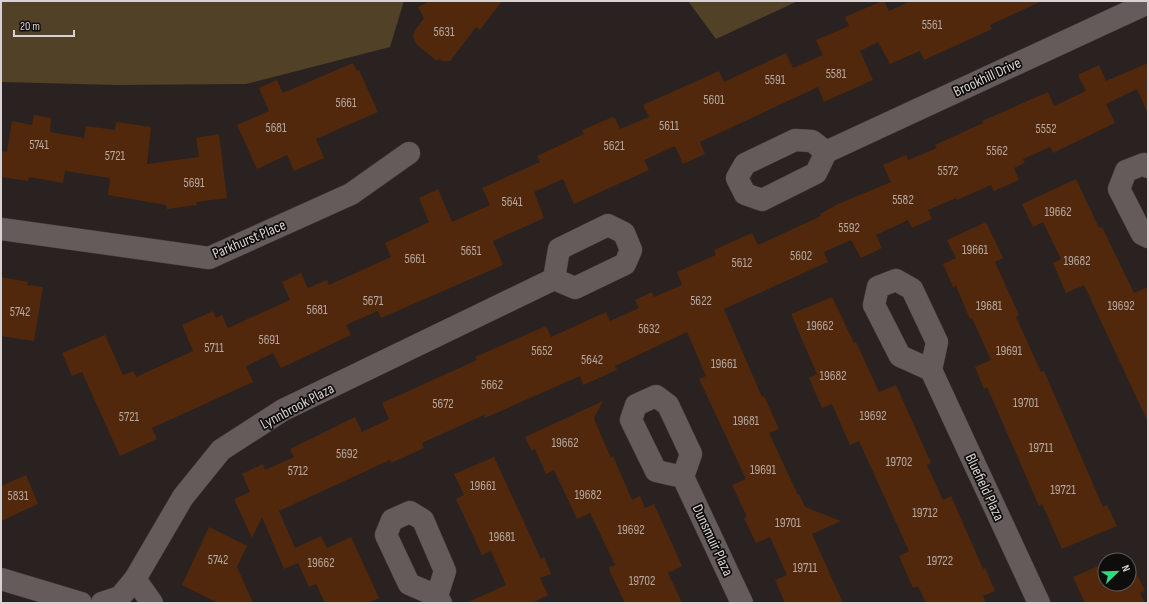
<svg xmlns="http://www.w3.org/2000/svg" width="1149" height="604" font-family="'Sofia Sans Condensed',sans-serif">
	<rect width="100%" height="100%" fill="#292221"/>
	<g fill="#514127">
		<polygon points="1,1 404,1 390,47 246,84 117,85 1,82"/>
		<polygon points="688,1 798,1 716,39"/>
	</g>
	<g fill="#51280c">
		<polygon points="430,1 502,1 480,30 476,27 450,61 442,61 438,59 437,61 417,45 413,37 415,30 424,18 418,7"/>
		<polygon points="882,1 884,1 889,11 911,1 1042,1 990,25 992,29 924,60 920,51 890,64 878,42 860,51 873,80 824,102 818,87 700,142 705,154 683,164 675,146 644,160 649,170 574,204 563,179 534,192 544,218 493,241 503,265 381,318 378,311 346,325 351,335 281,368 273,353 246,366 253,382 152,428 157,439 120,456 82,372 72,376 62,353 105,335 123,375 133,371 136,377 193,351 182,325 213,311 216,318 222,315 228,328 290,300 282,282 301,273 308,288 327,280 329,285 391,257 385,243 429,222 419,198 438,189 452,222 490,205 482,188 540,162 537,156 584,134 582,130 613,117 614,119 615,118 620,129 649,117 643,105 719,71 724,82 786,53 793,68 823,55 816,40 849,26 845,17"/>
		<polygon points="353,63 357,71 359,70 378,112 316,139 324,158 294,171 287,155 257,169 237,125 269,111 259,88 277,80 283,93"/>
		<polygon points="1148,63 1148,114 1137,89 1106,104 1115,123 1053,153 1050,147 1023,159 1025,163 1014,168 1019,180 994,191 991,185 957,200 956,198 928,210 932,219 912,228 908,220 876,235 882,248 861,258 851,240 824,252 828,262 724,309 762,397 764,396 779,429 769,433 798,495 799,494 805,507 841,521 812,534 843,603 785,603 775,580 787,575 770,537 756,543 744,518 747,517 732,485 746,479 699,379 706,376 687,332 615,366 617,370 583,385 580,376 485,418 484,415 422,443 424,448 391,463 390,460 279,511 295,548 321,536 327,548 351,537 379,598 368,603 325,603 316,584 309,587 298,563 284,569 262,517 252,538 234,499 250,492 242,474 263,464 265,470 294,457 290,449 355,417 362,432 389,419 382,403 477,360 475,357 546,326 551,337 606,312 610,321 639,308 635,300 652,292 654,297 682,285 677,272 716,255 714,250 752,233 758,245 821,216 820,214 838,204 891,182 883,165 906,155 908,160 937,148 935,145 983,123 982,121 1048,92 1054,106 1086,91 1078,75 1099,65 1106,81"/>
		<polygon points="34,115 51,118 50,132 84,138 86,126 115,130 116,122 151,127 147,164 199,157 196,138 219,134 227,198 196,202 197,205 167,209 166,205 108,195 110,178 65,171 63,183 29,177 28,181 1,177 1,151 7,152 12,121 32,125"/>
		<polygon points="1076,179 1099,228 1102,227 1134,293 1148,287 1148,422 1084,285 1066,293 1053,263 1061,259 1043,222 1033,227 1022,204"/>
		<polygon points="986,222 1003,258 995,262 1019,315 1016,317 1041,372 1044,371 1103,507 1107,505 1117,526 1062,549 1042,504 1039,506 987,387 984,389 975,367 991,360 972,318 970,319 956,286 953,287 943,264 956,258 947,240"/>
		<polygon points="1,277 28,282 27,285 43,287 34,341 1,336"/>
		<polygon points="832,297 854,343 856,342 879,392 896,385 931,463 927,465 943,500 951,496 983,569 985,568 995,591 983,596 986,603 926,603 918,586 913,588 899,556 909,551 859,441 850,445 832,404 822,408 809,378 817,374 791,314"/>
		<polygon points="603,401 594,418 596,424 611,458 613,456 632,500 640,496 645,508 654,504 682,566 668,573 682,603 625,603 610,572 609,567 615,565 590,513 577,519 554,470 546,474 535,449 532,451 525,437"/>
		<polygon points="494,457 541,559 544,557 551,574 540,578 548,595 532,603 466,603 506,585 491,551 482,555 456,499 464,495 454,474"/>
		<polygon points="26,475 38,504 1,521 1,486"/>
		<polygon points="209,527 247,546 237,567 253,603 218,603 182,585"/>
		<polygon points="1105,563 1105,584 1129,584 1129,570 1134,568 1145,591 1140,593 1145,603 1085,603 1073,577"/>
	</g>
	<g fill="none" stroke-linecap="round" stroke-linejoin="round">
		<defs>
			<g id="minor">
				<polyline points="826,152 812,141 795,140 745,164 737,178 745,194 762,200 816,173 826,152 1148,3"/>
				<polyline points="1148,167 1144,164 1126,171 1119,189 1142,234 1148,237"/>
				<polyline points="1,229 209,258 351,194 409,153"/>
				<polyline points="931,370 900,356 874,305 878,287 896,280 912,289 937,342 931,370 1039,603"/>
				<polyline points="683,477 656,471 631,420 636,405 656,396 668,405 691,454 683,477 742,603"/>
				<polyline points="1,579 81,603"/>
				<polyline points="135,579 152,603"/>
				<polyline points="437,596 445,571 423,520 410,512 392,520 386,535 409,584 437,596 441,603"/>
				<polyline points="102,603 120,597 135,579 183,497 221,450 283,410 554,279 575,288 625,264 631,250 624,233 608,225 559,249 554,279"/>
			</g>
		</defs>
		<use href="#minor" stroke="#453f3e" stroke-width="23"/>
		<use href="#minor" stroke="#645b5a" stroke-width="22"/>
	</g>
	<g text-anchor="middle" stroke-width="3.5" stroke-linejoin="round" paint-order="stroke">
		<g font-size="13" fill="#b6a8a0">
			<text x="932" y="29">5561</text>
			<text x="444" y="36">5631</text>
			<text x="836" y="78">5581</text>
			<text x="775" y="84">5591</text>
			<text x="714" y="104">5601</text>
			<text x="346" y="107">5661</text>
			<text x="669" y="130">5611</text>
			<text x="276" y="132">5681</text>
			<text x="1046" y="133">5552</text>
			<text x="39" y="149">5741</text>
			<text x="614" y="150">5621</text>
			<text x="997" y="155">5562</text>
			<text x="115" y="160">5721</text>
			<text x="948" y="175">5572</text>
			<text x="194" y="187">5691</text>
			<text x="903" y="204">5582</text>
			<text x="512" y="206">5641</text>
			<text x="1058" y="216">19662</text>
			<text x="849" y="232">5592</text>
			<text x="975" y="254">19661</text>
			<text x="471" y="255">5651</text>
			<text x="801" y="260">5602</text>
			<text x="415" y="263">5661</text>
			<text x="1077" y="265">19682</text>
			<text x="742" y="267">5612</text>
			<text x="373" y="305">5671</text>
			<text x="701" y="305">5622</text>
			<text x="989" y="310">19681</text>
			<text x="1121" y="310">19692</text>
			<text x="317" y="314">5681</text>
			<text x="20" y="316">5742</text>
			<text x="820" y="330">19662</text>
			<text x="649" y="333">5632</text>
			<text x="269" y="344">5691</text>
			<text x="214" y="352">5711</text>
			<text x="542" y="355">5652</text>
			<text x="1009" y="355">19691</text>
			<text x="592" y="364">5642</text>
			<text x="724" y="368">19661</text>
			<text x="833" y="380">19682</text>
			<text x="492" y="389">5662</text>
			<text x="1026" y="407">19701</text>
			<text x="443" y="408">5672</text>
			<text x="873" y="420">19692</text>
			<text x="129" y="421">5721</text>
			<text x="746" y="425">19681</text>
			<text x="565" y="447">19662</text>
			<text x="1041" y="452">19711</text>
			<text x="347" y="458">5692</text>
			<text x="899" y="466">19702</text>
			<text x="763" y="474">19691</text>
			<text x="298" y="475">5712</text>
			<text x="483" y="490">19661</text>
			<text x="1063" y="494">19721</text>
			<text x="588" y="499">19682</text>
			<text x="18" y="500">5831</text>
			<text x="925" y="517">19712</text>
			<text x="788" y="527">19701</text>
			<text x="631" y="534">19692</text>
			<text x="502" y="541">19681</text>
			<text x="218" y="564">5742</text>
			<text x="940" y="565">19722</text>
			<text x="321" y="567">19662</text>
			<text x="805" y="572">19711</text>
			<text x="642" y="585">19702</text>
		</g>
		<g font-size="15" fill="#d8d3d2" stroke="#0f0c0c">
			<text transform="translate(987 77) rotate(-25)" y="5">Brookhill Drive</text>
			<text transform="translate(249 239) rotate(-23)" y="5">Parkhurst Place</text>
			<text transform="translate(297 406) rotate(-28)" y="5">Lynnbrook Plaza</text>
			<text transform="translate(985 487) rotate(65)" y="5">Bluefield Plaza</text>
			<text transform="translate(713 540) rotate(65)" y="5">Dunsmuir Plaza</text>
		</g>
	</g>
	<rect width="1149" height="604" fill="none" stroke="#d8d3d2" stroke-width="4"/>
	<g transform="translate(1117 572) rotate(67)"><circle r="19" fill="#0f0c0c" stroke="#5f5c5b"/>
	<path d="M0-3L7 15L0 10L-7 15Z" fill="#33d882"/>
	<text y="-6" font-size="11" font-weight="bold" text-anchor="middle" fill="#d8d3d2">N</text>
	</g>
	<path d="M14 30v6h60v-6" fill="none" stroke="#d8d3d2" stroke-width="2"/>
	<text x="20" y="30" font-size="12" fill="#d8d3d2" stroke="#0f0c0c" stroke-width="3" paint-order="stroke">20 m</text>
</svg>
